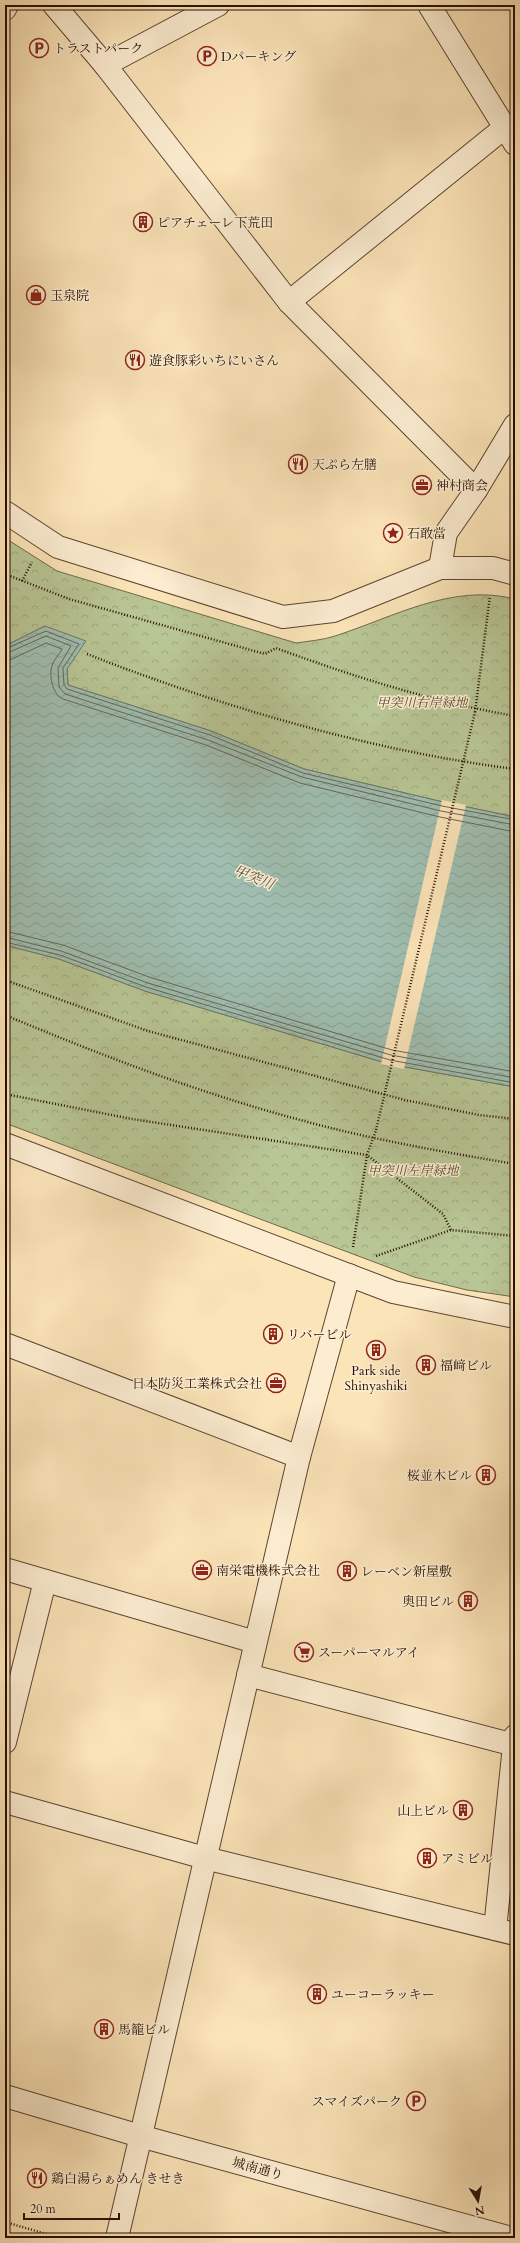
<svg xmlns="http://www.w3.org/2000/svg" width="520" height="2243" font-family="Cardo,'Noto Serif JP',serif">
	<defs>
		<pattern id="park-crowns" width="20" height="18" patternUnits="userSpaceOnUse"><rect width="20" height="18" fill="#b8c594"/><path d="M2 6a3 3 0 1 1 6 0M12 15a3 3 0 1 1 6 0" fill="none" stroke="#9ea87e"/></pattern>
		<pattern id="water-waves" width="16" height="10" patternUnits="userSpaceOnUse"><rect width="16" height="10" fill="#9fbeb0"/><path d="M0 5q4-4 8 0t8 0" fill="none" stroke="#89a296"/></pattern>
	</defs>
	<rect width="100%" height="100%" fill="#fbe4b8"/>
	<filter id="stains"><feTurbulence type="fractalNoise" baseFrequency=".005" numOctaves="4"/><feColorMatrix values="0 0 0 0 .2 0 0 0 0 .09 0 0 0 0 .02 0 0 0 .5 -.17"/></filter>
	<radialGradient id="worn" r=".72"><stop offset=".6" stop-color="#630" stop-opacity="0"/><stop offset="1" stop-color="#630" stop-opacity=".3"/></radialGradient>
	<g fill="url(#park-crowns)" stroke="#706a4b">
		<path d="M5,538l52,33 239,72c13,-2 27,-3 39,-7 59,-19 117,-53 180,-37v218l-72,-15 -139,-33 -93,-38 -143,-46 -1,-16 -22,-43 -40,20z"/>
		<polygon points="5,945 59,959 145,991 389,1064 515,1087 515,1297 467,1290 414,1277 5,1123"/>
	</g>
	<polygon fill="url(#water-waves)" stroke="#6f786a" points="45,626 86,641 67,669 68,685 211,731 304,769 443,802 515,817 515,1087 389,1064 145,991 59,959 5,945 5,646"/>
	<polygon fill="#fbe4b8" points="442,800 466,805 404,1069 381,1064"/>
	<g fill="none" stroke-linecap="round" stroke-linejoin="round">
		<g stroke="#646659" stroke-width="1">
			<polyline points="5,649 46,631 79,644 63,668 64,685 67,689 210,735 303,773 442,806 515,820"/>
			<polyline points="5,654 46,636 71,646 58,668 59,687 65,694 208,740 302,777 441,811 515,825"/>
			<path d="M5,660l7,-1 34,-16 16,6c-2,5 -7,9 -9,14 -5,11 -1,31 10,36l143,46 94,38 140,34 75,15"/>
			<polyline points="5,931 63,945 149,977 392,1050 515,1072"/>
			<polyline points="5,937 61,951 148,983 391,1055 515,1078"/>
			<polyline points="5,942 60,955 146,987 390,1060 515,1083"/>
		</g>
		<defs>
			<g id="minor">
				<polyline points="54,5 105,65 289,302 476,490"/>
				<polyline points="429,5 515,144"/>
				<polyline points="5,9 7,5"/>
				<polyline points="105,65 218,5"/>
				<polyline points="289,302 504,128"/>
				<polyline points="5,512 58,547 283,617 333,611 440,568 493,568 515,574"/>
				<polyline points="440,568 446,533 476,490 515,425"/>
				<polyline points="5,1144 393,1292 515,1317"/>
				<polyline points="5,1344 299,1457"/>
				<polyline points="5,1569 255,1642"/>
				<polyline points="248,1675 514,1745"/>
				<polyline points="5,1742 45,1581"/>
				<polyline points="5,1802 205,1858 515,1934"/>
				<polyline points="495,1929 515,1736"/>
				<polyline points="5,2096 140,2136 511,2238"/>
				<polyline points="117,2238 299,1457 349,1275"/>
			</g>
		</defs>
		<use href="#minor" stroke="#5d4430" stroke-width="24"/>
		<g stroke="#280e02" stroke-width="2.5" stroke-dasharray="1 2" stroke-linecap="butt">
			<path d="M5,574l64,25 196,55 11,-6c78,29 158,54 239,68"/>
			<polyline points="22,581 32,562"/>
			<path d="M87,654c135,53 285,97 428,115"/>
			<polyline points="475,712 490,596"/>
			<polyline points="5,980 148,1031 405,1100 479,1115 515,1119"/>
			<path d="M5,1015c98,41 197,79 299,106 70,19 140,31 211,43"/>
			<polyline points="5,1094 132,1119 367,1155 443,1214 451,1230"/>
			<polyline points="353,1247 367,1155 376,1130"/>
			<polyline points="376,1256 451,1230 515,1236"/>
			<polyline points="5,2222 60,2238"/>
		</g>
		<use href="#minor" stroke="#fcedd1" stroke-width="22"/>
		<polyline stroke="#280e02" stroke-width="2.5" stroke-dasharray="1 2" stroke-linecap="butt" points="376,1130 475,712"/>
	</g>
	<defs>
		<symbol id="parking-ring" viewBox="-11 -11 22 22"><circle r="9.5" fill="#fcedd1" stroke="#8f2418" stroke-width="1.5"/><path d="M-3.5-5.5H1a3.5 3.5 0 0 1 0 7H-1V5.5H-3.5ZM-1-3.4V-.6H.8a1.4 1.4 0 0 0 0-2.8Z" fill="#8f2418"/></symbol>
		<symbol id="building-ring" viewBox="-11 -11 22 22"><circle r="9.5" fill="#fcedd1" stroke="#8f2418" stroke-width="1.5"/><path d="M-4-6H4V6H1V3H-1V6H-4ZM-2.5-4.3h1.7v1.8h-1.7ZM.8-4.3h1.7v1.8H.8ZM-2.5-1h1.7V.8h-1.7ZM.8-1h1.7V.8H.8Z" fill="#8f2418"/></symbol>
		<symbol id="shop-ring" viewBox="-11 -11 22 22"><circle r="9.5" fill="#fcedd1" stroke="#8f2418" stroke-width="1.5"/><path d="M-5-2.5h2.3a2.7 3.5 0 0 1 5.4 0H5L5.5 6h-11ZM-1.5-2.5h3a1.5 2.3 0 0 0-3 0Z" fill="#8f2418"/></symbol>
		<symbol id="restaurant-ring" viewBox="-11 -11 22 22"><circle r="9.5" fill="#fcedd1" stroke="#8f2418" stroke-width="1.5"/><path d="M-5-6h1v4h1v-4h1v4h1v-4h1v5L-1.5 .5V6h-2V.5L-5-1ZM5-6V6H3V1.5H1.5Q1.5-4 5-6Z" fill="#8f2418"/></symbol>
		<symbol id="office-ring" viewBox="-11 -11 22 22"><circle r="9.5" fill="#fcedd1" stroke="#8f2418" stroke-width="1.5"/><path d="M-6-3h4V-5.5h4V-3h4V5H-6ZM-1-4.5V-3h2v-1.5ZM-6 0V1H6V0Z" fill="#8f2418"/></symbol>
		<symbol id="sight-ring" viewBox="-11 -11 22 22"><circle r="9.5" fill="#fcedd1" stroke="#8f2418" stroke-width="1.5"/><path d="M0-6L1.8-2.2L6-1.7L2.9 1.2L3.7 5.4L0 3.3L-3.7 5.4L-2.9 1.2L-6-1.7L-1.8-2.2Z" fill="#8f2418"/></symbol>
		<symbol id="supermarket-ring" viewBox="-11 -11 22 22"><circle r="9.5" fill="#fcedd1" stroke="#8f2418" stroke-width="1.5"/><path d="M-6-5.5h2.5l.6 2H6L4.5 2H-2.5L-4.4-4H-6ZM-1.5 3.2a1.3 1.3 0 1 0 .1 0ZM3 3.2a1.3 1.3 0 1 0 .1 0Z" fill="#8f2418"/></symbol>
	</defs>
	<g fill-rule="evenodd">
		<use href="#parking-ring" x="28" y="37" width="22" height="22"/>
		<use href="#parking-ring" x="196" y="45" width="22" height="22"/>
		<use href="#building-ring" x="132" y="211" width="22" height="22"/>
		<use href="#shop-ring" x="25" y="284" width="22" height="22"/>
		<use href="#restaurant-ring" x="124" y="349" width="22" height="22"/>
		<use href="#restaurant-ring" x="287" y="453" width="22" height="22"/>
		<use href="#office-ring" x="411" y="474" width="22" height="22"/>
		<use href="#sight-ring" x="382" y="522" width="22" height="22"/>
		<use href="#building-ring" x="262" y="1323" width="22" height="22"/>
		<use href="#building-ring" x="365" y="1339" width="22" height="22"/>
		<use href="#building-ring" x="415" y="1354" width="22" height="22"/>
		<use href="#office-ring" x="265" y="1372" width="22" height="22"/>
		<use href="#building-ring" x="475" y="1464" width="22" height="22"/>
		<use href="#office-ring" x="191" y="1559" width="22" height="22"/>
		<use href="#building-ring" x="336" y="1560" width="22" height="22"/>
		<use href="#building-ring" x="457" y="1590" width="22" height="22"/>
		<use href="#supermarket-ring" x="293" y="1641" width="22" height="22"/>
		<use href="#building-ring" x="452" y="1799" width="22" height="22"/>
		<use href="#building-ring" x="416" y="1847" width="22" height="22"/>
		<use href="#building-ring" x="306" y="1983" width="22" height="22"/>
		<use href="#building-ring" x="93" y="2018" width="22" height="22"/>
		<use href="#parking-ring" x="405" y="2090" width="22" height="22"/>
		<use href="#restaurant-ring" x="26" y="2167" width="22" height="22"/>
	</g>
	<g text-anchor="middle" stroke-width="3" stroke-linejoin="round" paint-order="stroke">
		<g font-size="13" fill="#280e02" stroke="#fcedd1" text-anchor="start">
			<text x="53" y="53">トラストパーク</text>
			<text x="221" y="61">Dパーキング</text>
			<text x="157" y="227">ピアチェーレ下荒田</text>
			<text x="50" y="300">玉泉院</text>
			<text x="149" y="365">遊食豚彩いちにいさん</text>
			<text x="312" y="469">天ぷら左膳</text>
			<text x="436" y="490">神村商会</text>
			<text x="407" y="538">石敢當</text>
			<text x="287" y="1339">リバービル</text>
			<text x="440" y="1370">福﨑ビル</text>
			<text x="376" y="1375" text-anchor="middle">Park side<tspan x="376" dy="15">Shinyashiki</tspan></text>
			<text x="262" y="1388" text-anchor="end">日本防災工業株式会社</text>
			<text x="472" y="1480" text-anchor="end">桜並木ビル</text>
			<text x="216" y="1575">南栄電機株式会社</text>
			<text x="361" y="1576">レーベン新屋敷</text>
			<text x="454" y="1606" text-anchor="end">奥田ビル</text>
			<text x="318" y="1657">スーパーマルアイ</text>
			<text x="449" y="1815" text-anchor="end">山上ビル</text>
			<text x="441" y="1863">アミビル</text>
			<text x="331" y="1999">ユーコーラッキー</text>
			<text x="118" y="2034">馬籠ビル</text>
			<text x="402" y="2106" text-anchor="end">スマイズパーク</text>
			<text x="51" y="2183">鶏白湯らぁめん きせき</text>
		</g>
		<g font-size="13" font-style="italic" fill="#5a4e35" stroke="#fcedd1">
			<text x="422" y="707">甲突川右岸緑地</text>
			<text x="413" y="1175">甲突川左岸緑地</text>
		</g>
		<g font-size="13" fill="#280e02" stroke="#fcedd1">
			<text transform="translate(258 2168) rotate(15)" y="5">城南通り</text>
		</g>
		<g font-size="14" font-style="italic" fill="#585448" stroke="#fcedd1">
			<text transform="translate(254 877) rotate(22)" y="5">甲突川</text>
		</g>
	</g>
	<rect width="520" height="2243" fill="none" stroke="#fbe4b8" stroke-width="20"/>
	<rect x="6" y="6" width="508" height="2231" fill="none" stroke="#280e02" stroke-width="2"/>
	<rect x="10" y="10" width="500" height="2223" fill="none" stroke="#280e02"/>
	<g transform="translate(478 2201) rotate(169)" stroke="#fcedd1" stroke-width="3" paint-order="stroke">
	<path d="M0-3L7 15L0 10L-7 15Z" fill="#280e02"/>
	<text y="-6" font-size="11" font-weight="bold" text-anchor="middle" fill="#280e02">N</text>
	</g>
	<path d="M24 2213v6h95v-6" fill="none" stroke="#280e02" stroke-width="2"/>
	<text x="30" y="2213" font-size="12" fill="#280e02" stroke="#fcedd1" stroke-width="3" paint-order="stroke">20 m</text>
	<rect width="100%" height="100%" filter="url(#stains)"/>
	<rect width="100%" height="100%" fill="url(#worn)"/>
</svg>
